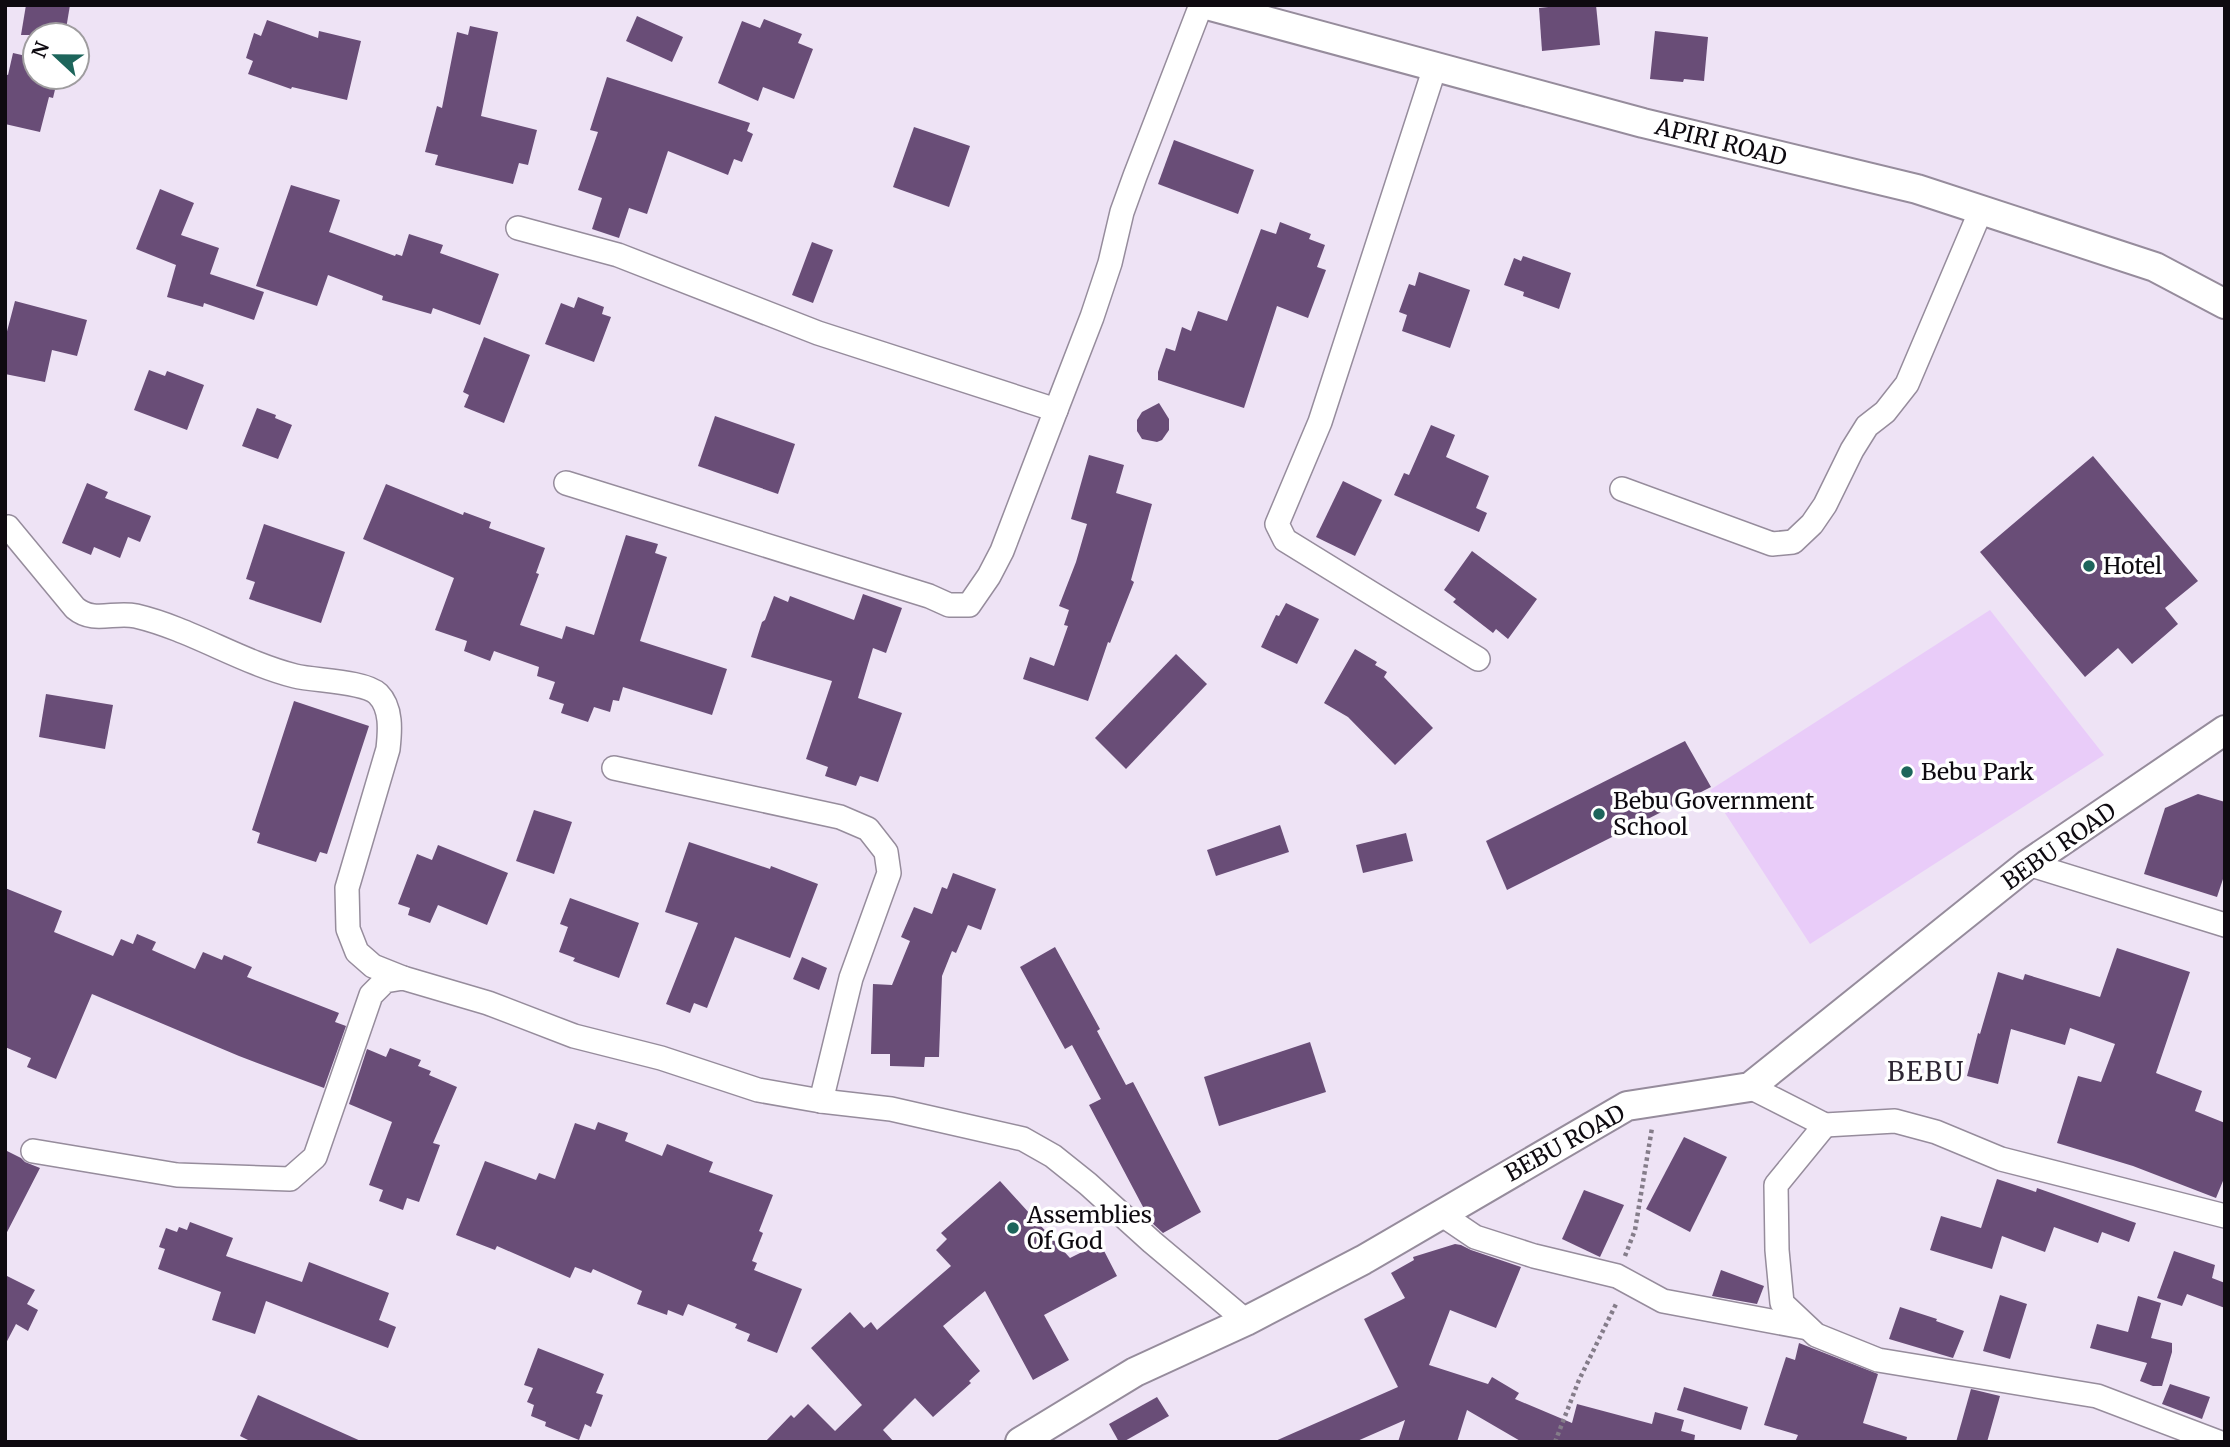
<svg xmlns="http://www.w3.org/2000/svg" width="2230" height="1447" font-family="Merriweather,serif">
	<rect width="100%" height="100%" fill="#eee3f5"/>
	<polygon fill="#e9ccf9" points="1990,610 2104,755 1810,944 1710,790"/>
	<g fill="#694d77">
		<polygon points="26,5 70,5 65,35 21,35"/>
		<polygon points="1567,5 1596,5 1600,45 1542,51 1539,8"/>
		<polygon points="637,16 683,37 672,62 626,41"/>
		<polygon points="764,19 802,34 798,43 813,49 794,99 763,87 758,101 718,83 742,21 760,28"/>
		<polygon points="267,20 318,38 319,31 361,41 347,100 292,87 291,89 248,74 253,61 246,58 254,33 261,36"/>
		<polygon points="470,26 498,32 481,116 537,130 528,165 519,163 513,184 435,165 438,155 425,152 437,106 442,108 457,32 468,35"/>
		<polygon points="1655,31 1708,37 1704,81 1684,79 1683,82 1650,79"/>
		<polygon points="13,53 35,58 35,77 58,77 53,98 49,97 40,132 5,124 5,74 8,75"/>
		<polygon points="607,77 750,123 747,131 753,134 742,162 734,159 728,175 668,151 647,214 629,208 619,238 592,229 602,198 578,190 598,132 590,130"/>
		<polygon points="914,127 970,146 949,207 893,187"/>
		<polygon points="1174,140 1254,170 1238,214 1158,184"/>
		<polygon points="291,185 340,200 329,232 395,256 396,254 402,256 409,234 443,245 440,253 499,274 480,325 433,308 431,314 382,300 383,296 328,275 317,306 256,286"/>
		<polygon points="160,189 194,203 181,235 219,248 210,274 264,292 254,320 204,303 203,307 167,297 176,265 136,249"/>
		<polygon points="1280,222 1311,234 1309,239 1325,245 1317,267 1326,270 1308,318 1277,306 1244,408 1158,380 1158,372 1166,348 1175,351 1182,327 1191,331 1198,311 1227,321 1261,229 1276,234"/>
		<polygon points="812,242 833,250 813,303 792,295"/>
		<polygon points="1523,256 1571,273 1559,309 1523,296 1524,292 1504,285 1514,258 1521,261"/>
		<polygon points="1419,272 1470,290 1450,348 1402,331 1407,315 1399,312 1409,284 1415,286"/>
		<polygon points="578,297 604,307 602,314 611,317 594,362 545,344 561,303 574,308"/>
		<polygon points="15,301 87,320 77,356 52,350 45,382 5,374 5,339"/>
		<polygon points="484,337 530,355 504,423 464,407 469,395 463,392"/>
		<polygon points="149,370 165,376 167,371 204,385 187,430 134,410"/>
		<polygon points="1159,403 1169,419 1169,430 1162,440 1157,442 1142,439 1137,431 1137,420 1142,412"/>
		<polygon points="257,408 276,415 275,418 292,425 278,459 242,446"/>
		<polygon points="715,416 795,444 778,494 698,466"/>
		<polygon points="1431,425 1455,435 1446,457 1489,476 1476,508 1487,513 1479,532 1394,495 1404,473 1409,475"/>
		<polygon points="1089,455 1124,465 1116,493 1152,504 1131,580 1134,582 1110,643 1108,642 1088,701 1023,679 1030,657 1054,666 1068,626 1064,625 1069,610 1059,606 1076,562 1087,524 1071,519"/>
		<polygon points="2093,456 2198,581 2165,608 2178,624 2132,664 2118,648 2085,677 1980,552"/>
		<polygon points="1343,481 1382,500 1355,556 1316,537"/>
		<polygon points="87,483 108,492 105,498 151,516 140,542 128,537 120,558 94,547 91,555 62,543"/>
		<polygon points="386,484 463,515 464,512 491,522 489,528 545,548 536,573 539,574 520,625 562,639 566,626 594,635 626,535 658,544 655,553 667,557 640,641 727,669 712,715 623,687 619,701 613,700 610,712 594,707 588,722 561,713 564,704 549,699 555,682 537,676 539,667 494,651 490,661 464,651 467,641 435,630 454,578 363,539"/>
		<polygon points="264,524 345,552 321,623 249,599 255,582 246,579"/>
		<polygon points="1472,551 1537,599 1508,639 1496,629 1493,633 1453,602 1456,599 1444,590"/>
		<polygon points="863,594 902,608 886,653 873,648 858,698 902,713 878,782 860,776 856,786 825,776 828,767 806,759 832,681 751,657 762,622 765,620 774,596 788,602 790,596 854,620"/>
		<polygon points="1286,603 1319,619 1297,664 1261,647 1276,615 1279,616"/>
		<polygon points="1355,649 1377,662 1375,665 1387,672 1384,677 1433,728 1395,765 1348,717 1324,703"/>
		<polygon points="1176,654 1207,684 1126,769 1095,738"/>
		<polygon points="46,694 113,705 105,749 39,737"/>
		<polygon points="294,701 369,726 327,854 320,852 316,862 257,843 260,833 252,830"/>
		<polygon points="1685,741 1711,787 1507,890 1486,841"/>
		<polygon points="2198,794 2225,802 2225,873 2217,897 2144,874 2165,808"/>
		<polygon points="534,810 572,822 554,874 516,861"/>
		<polygon points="1280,825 1289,852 1216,876 1207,850"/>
		<polygon points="1406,833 1413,861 1363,873 1356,845"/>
		<polygon points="689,842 770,869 771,866 818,884 790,958 735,937 707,1008 694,1003 690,1013 666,1004 698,923 665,912"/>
		<polygon points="438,845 508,873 487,925 438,905 430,923 408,915 410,908 398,904 417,854 432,860"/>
		<polygon points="953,873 996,889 981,930 968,925 956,953 952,951 942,976 939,1057 925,1057 924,1067 890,1066 890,1054 871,1054 873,984 892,985 910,941 901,937 914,907 932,914 942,887 947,889"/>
		<polygon points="5,888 62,911 54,932 113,956 121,939 133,944 137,934 156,942 152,950 195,969 203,952 222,960 224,955 252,967 247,977 339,1013 335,1022 346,1026 324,1088 239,1056 92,994 56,1079 27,1067 31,1058 5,1047"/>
		<polygon points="570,898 639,923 619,978 573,961 575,958 559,952 568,927 560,924"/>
		<polygon points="1055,947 1100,1029 1097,1031 1126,1085 1133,1082 1201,1212 1163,1233 1151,1222 1089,1105 1101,1099 1072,1045 1065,1049 1020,967"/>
		<polygon points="2117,948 2190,972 2156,1073 2202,1091 2195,1111 2225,1123 2225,1176 2216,1198 2133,1166 2057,1143 2078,1076 2101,1082 2115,1044 2070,1028 2065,1045 2011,1029 1998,1084 1967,1076 1978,1033 1980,1034 1998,972 2023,980 2025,974 2100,997"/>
		<polygon points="802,957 827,968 819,990 793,979"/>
		<polygon points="1310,1042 1326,1092 1219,1126 1204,1077"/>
		<polygon points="390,1048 421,1060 418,1066 431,1071 429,1075 457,1087 433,1143 440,1145 419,1202 407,1198 403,1210 379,1201 383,1190 369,1185 392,1122 349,1104 367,1049 386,1057"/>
		<polygon points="598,1122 628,1133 625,1141 662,1156 667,1144 713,1162 709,1172 773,1195 759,1231 763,1233 752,1261 757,1263 754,1270 802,1289 777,1353 747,1341 750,1334 735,1328 737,1324 688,1304 683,1316 668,1310 667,1315 637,1304 642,1291 593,1269 591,1273 575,1267 570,1278 497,1246 495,1250 456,1235 485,1161 536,1180 539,1173 555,1179 575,1123 595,1130"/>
		<polygon points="1684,1137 1727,1157 1690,1232 1646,1209"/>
		<polygon points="5,1150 21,1158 25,1162 40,1168 5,1236"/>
		<polygon points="1997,1179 2036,1192 2037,1188 2136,1223 2129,1242 2102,1232 2098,1243 2054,1227 2045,1252 2002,1236 1992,1269 1930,1250 1941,1216 1981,1228"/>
		<polygon points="1000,1181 1070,1258 1100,1243 1117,1276 1044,1315 1069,1360 1033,1380 985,1291 943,1326 980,1371 969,1381 971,1383 933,1417 915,1398 883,1430 894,1442 765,1442 791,1415 794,1418 808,1404 835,1431 862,1405 811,1348 850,1312 864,1328 871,1322 877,1330 951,1266 936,1250 947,1239 941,1233"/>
		<polygon points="1584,1190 1624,1205 1600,1257 1562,1239"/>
		<polygon points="190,1222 233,1238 226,1256 302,1282 309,1262 389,1293 379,1320 396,1327 388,1348 266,1301 255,1334 212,1320 221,1292 158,1269 165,1249 159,1247 166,1228 177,1232 179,1227 187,1230"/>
		<polygon points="1455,1244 1461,1245 1471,1250 1521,1267 1496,1328 1450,1310 1429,1365 1488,1384 1492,1377 1519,1393 1515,1399 1572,1423 1577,1404 1652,1424 1655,1412 1684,1420 1681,1431 1695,1435 1694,1442 1522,1442 1467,1410 1457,1442 1398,1442 1405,1420 1355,1442 1273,1442 1398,1387 1364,1319 1405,1298 1391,1273 1414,1260 1413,1257"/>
		<polygon points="2174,1251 2215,1265 2212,1278 2225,1283 2225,1308 2187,1294 2182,1306 2157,1298"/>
		<polygon points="1721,1270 1764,1286 1757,1304 1712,1296"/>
		<polygon points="5,1275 35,1290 27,1304 38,1310 28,1331 16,1324 5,1345"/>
		<polygon points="2000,1295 2027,1304 2010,1359 1983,1351"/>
		<polygon points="2138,1296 2161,1303 2151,1338 2172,1343 2172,1352 2162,1386 2153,1386 2140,1381 2147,1363 2090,1348 2097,1324 2128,1332"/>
		<polygon points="1900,1307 1937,1319 1936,1321 1964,1331 1953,1358 1889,1339"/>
		<polygon points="1799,1343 1878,1374 1863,1423 1907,1437 1906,1442 1795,1442 1798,1435 1764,1425 1786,1357 1795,1360"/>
		<polygon points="538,1348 604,1374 596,1393 603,1395 591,1427 585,1424 579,1440 545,1426 546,1422 531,1416 534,1405 527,1402 533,1388 524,1385"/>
		<polygon points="2170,1384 2210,1397 2202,1419 2162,1404"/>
		<polygon points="1684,1387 1748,1407 1741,1430 1677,1410"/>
		<polygon points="1971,1389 2000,1396 1987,1442 1956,1442"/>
		<polygon points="258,1395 363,1442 252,1442 240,1436"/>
		<polygon points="1157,1397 1169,1416 1123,1442 1119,1442 1109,1424"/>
	</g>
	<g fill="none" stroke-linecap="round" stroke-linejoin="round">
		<defs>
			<g id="minor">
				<polyline points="1435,67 1320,422 1277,524 1285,540 1478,659"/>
				<polyline points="518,228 618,255 818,333 1056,410"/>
				<polyline points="566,483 929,596 949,605 969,605 989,576 1002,551 1056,410 1092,317 1110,263 1122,212 1135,176 1201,5"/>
				<polyline points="1622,489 1772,544 1793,542 1812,524 1825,505 1852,450 1867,426 1885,412 1907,384 1981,210"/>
				<path d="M8,527l67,81c19,16 39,3 61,8 55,13 104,46 159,60 20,5 69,5 83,18 14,14 12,37 10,55l-41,139 1,41 9,23 16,14 30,12"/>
				<polyline points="614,768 840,817 868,829 886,852 889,873 851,978 821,1101"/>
				<polyline points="2028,864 2225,925"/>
				<polyline points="1750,1087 1825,1125 1895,1121 1936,1132 2001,1159 2225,1216"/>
				<polyline points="1825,1125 1776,1185 1777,1250 1782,1303 1816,1335 1878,1360 2097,1396 2218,1442"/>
				<polyline points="33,1151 177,1175 290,1179 315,1157 371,995 385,981 403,978 488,1003 574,1036 661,1058 758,1090 821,1101 891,1109 1023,1139 1053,1156 1088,1184 1152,1242 1246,1321"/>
				<polyline points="1441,1214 1475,1237 1534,1256 1617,1276 1663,1301 1808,1328"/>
			</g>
			<g id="tertiary">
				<polyline points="1207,5 1643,123 1917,189 2155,267 2225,304"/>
				<polyline points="1020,1442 1135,1372 1246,1321 1363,1260 1627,1106 1750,1087 2028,864 2225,730"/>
			</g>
		</defs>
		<use href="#minor" stroke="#968c9c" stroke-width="26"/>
		<use href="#tertiary" stroke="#968c9c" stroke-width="32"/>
		<g stroke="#847c89" stroke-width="4.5" stroke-dasharray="3.5 3.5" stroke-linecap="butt">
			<polyline points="1625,1256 1635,1230 1652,1128"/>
			<polyline points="1555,1442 1579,1380 1617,1302"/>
		</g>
		<use href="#minor" stroke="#fff" stroke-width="23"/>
		<use href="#tertiary" stroke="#fff" stroke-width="28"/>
	</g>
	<g fill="#1d655b" stroke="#fff" stroke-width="2.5">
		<circle cx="2089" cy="566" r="7"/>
		<circle cx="1907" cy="772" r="7"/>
		<circle cx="1599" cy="814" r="7"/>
		<circle cx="1013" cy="1228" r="7"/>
	</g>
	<g text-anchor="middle" stroke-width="7" stroke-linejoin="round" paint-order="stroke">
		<g font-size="23" fill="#0e0a10" stroke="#fff">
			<text transform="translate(1721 142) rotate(14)" y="8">APIRI ROAD</text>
			<text transform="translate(2059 846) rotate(-35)" y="8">BEBU ROAD</text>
			<text transform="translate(1565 1143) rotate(-29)" y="8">BEBU ROAD</text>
		</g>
		<g font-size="23" fill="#0e0a10" stroke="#fff" text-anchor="start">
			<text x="2103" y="574">Hotel</text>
			<text x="1921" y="780">Bebu Park</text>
			<text x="1613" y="809">Bebu Government<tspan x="1613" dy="26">School</tspan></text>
			<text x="1027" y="1223">Assemblies<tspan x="1027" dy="26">Of God</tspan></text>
		</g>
		<g font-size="26" letter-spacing="2" fill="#302835" stroke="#fff">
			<text x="1926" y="1081">BEBU</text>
		</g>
	</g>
	<rect width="2230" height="1447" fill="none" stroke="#0e0a10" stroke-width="14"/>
	<g transform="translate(56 56) rotate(292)"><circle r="33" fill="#ffffff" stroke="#9f9d9f" stroke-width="2"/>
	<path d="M0-5L12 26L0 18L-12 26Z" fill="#1d655b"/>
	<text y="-10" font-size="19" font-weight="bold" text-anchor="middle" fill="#0e0a10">N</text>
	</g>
</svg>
